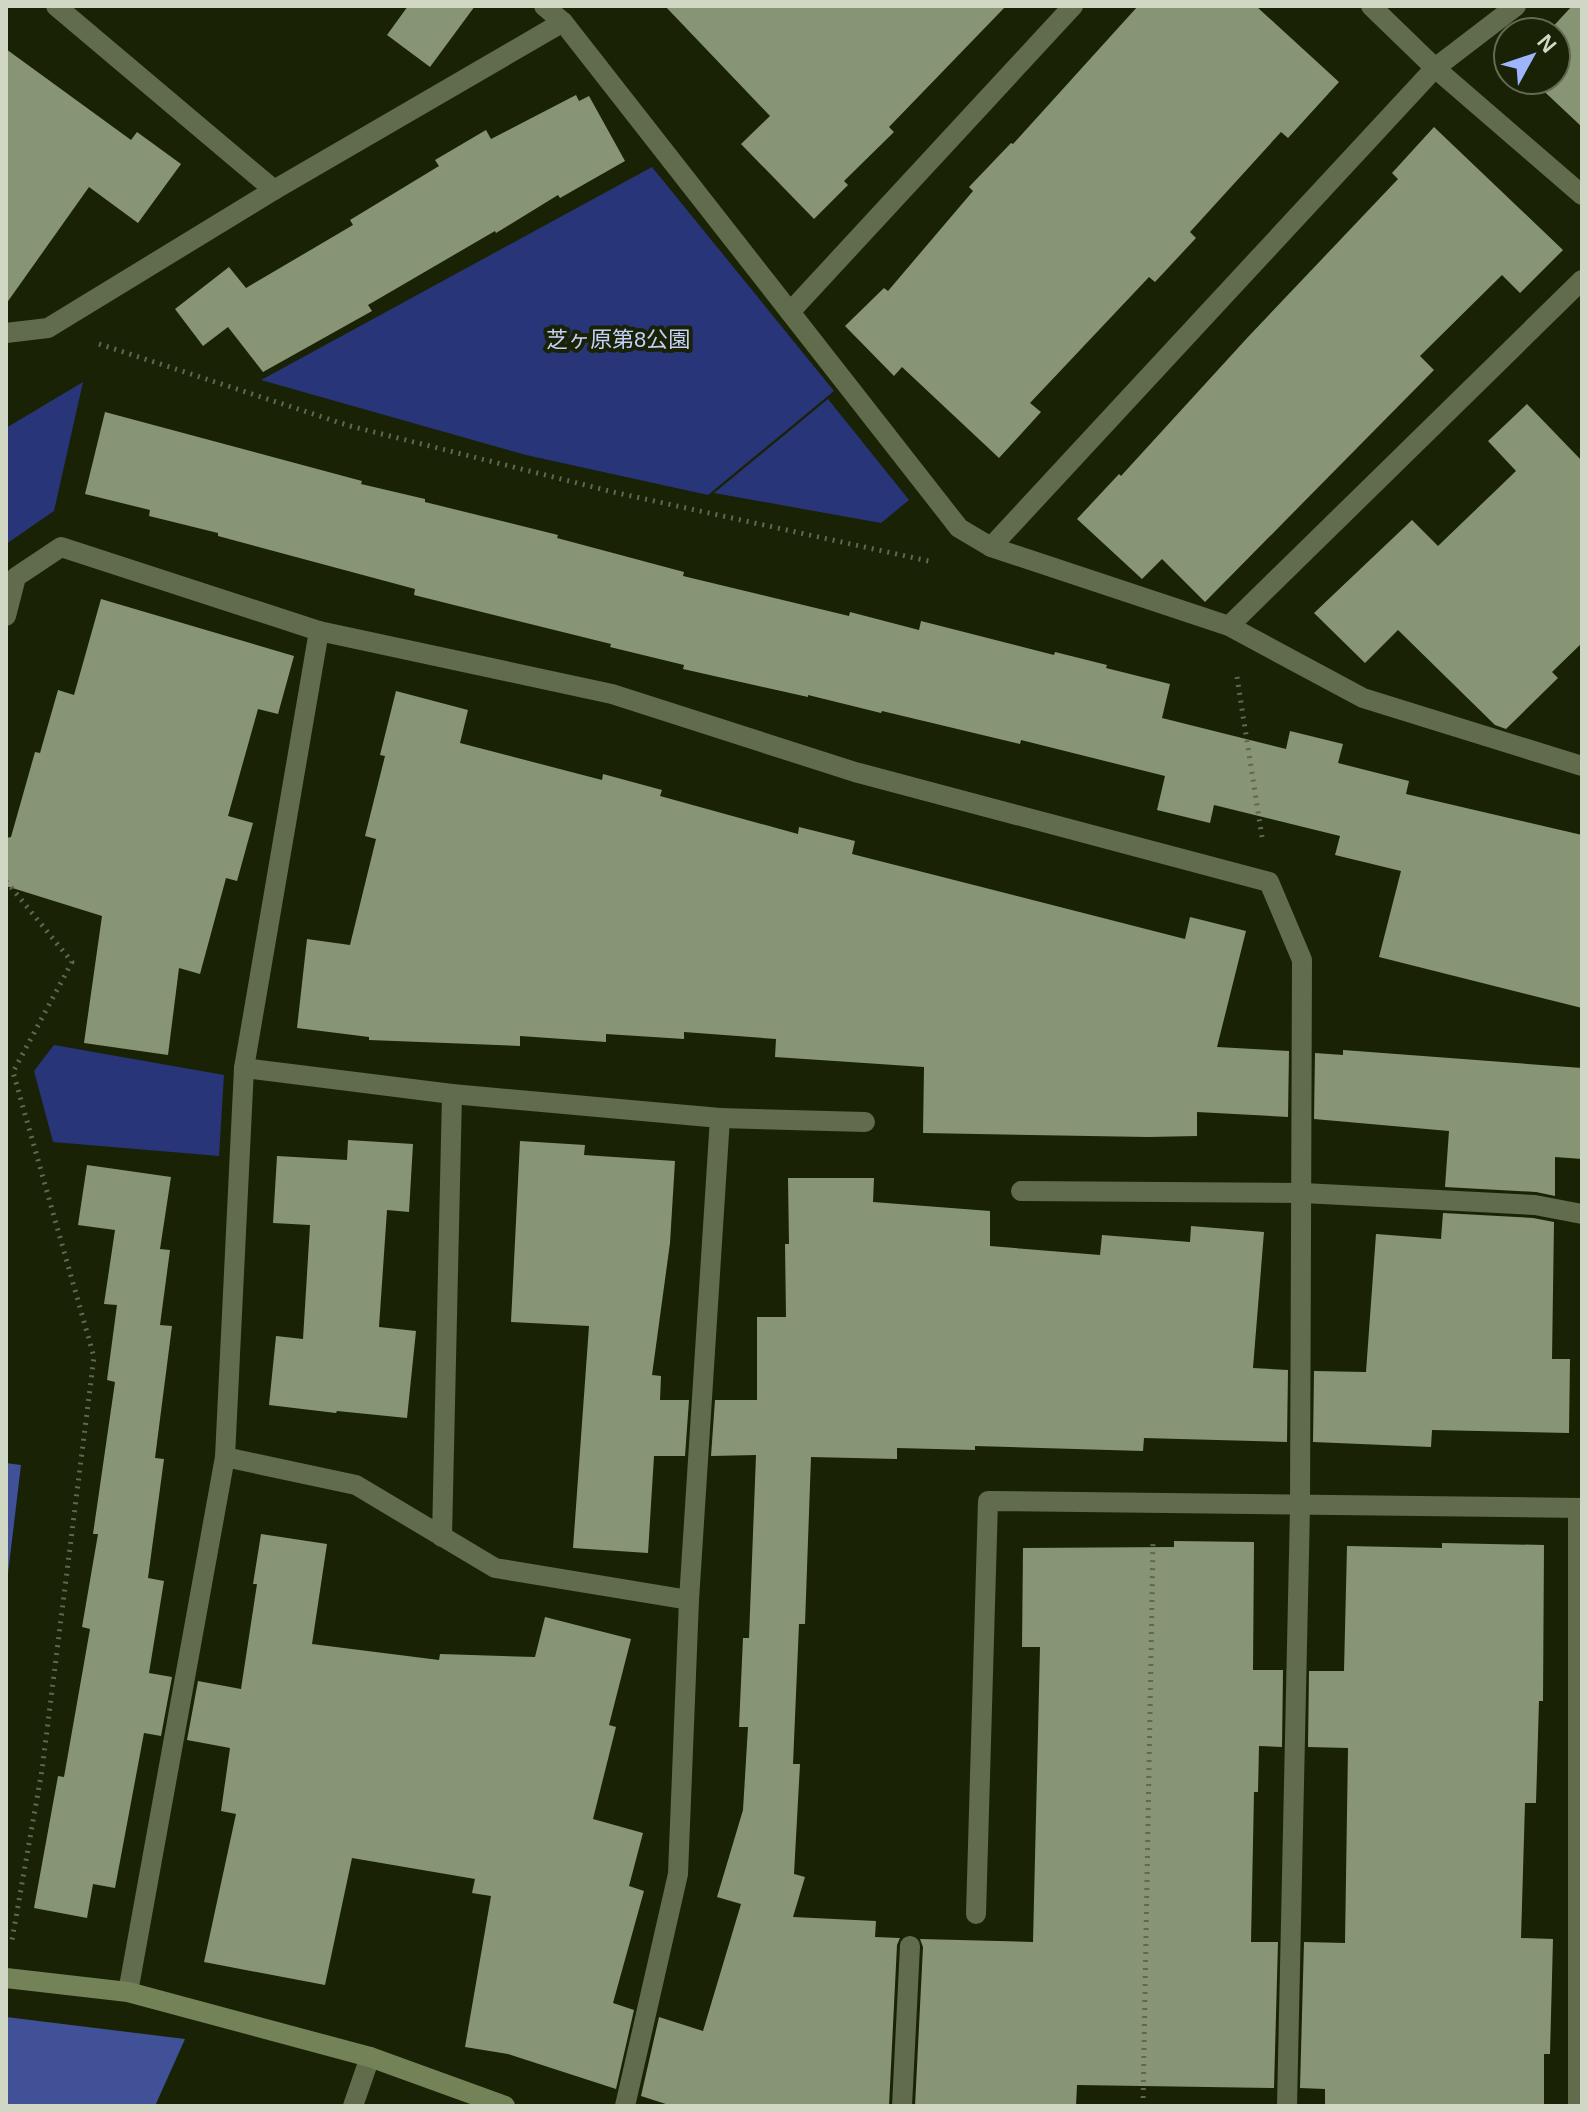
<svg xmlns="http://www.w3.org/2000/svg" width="1588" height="2112" font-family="Arial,'Noto Sans JP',sans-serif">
	<rect width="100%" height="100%" fill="#192205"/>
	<g fill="#283578">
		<polygon points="652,167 834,391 708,495 526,455 261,380"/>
		<polygon points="83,382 54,511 6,544 6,428"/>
		<polygon points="828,399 909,500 881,523 714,493"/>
		<polygon points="54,1045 224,1075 219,1156 53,1142 34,1071"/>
	</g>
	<g fill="#405198">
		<polygon points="6,1463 21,1465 6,1590"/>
		<polygon points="6,2017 185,2039 155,2106 6,2106"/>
	</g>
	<g fill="#889574">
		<polygon points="408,6 475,6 430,67 387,35"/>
		<polygon points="665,6 1006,6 889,127 894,132 844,181 848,185 814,219 741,144 770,116"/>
		<polygon points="1138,6 1256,6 1339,82 1288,138 1281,132 1190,232 1196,238 1155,282 1149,277 1030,403 1041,412 999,458 902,367 894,376 845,326 884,288 888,291 973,191 969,187 1011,143 1013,144"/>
		<polygon points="1572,6 1582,6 1582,127 1532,80 1556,80 1556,32 1548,32"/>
		<polygon points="6,49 131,140 137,132 181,164 138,223 89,187 6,304"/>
		<polygon points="576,95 579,101 589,96 625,161 560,198 558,195 496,233 495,231 368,305 372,311 263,372 228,327 203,346 175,309 229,267 246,288 353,225 350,220 439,166 435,160 486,130 491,139"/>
		<polygon points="1434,127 1563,250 1520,293 1502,275 1420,356 1434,370 1205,602 1162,559 1142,579 1077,519 1119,474 1121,476 1248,337 1398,179 1392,173"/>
		<polygon points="1527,404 1582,461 1582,643 1552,672 1558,678 1506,729 1495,725 1398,630 1365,663 1314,613 1412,520 1438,546 1516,471 1488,441"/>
		<polygon points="105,412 362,481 361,484 425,499 425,502 558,535 557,538 684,572 683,576 849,616 850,612 919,630 921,621 1054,655 1055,652 1107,665 1106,668 1170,684 1162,718 1286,749 1290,731 1343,744 1338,763 1409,781 1406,794 1582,835 1582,1008 1379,957 1401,871 1335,855 1340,836 1214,805 1210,823 1157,810 1165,776 1021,740 1020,744 882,711 881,713 808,695 808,697 683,669 684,665 610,647 611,644 414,595 415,589 218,536 218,533 149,516 150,510 85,494"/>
		<polygon points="101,599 294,656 278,714 258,709 228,816 253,823 237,881 226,878 200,974 179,968 168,1055 84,1043 102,916 6,886 6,838 11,837 35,752 40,753 58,690 74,695"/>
		<polygon points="396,691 468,710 460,743 602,780 603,774 662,790 660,796 798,834 799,827 855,841 852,854 1185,939 1190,917 1246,931 1217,1047 1289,1051 1288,1117 1197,1112 1197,1136 1148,1137 923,1133 924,1067 775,1057 776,1039 684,1032 684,1039 606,1034 606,1042 520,1036 520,1046 369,1040 369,1037 297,1028 307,939 350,945 376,839 365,836 385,756 380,755"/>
		<polygon points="1343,1050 1582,1068 1582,1159 1555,1157 1555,1196 1536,1192 1445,1187 1449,1131 1314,1119 1315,1053 1343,1055"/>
		<polygon points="348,1140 413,1144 409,1212 387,1210 379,1327 416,1331 407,1418 337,1411 336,1413 269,1405 276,1336 303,1339 310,1225 273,1223 277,1156 347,1160"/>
		<polygon points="520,1141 585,1145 584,1155 675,1161 670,1243 652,1375 661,1376 660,1400 689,1400 685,1456 654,1456 648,1553 573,1548 589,1326 511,1322"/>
		<polygon points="87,1165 171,1177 160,1249 170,1250 160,1325 172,1326 155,1458 164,1459 148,1578 164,1581 149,1673 172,1677 161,1736 144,1733 115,1888 93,1884 87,1918 34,1908 58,1776 64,1777 90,1629 82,1627 98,1534 93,1534 115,1382 107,1380 117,1305 104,1304 115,1230 78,1225"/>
		<polygon points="788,1178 874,1178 873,1202 990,1211 990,1246 1100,1255 1102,1235 1190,1242 1191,1226 1264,1232 1253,1368 1288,1370 1287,1442 1144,1438 1143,1451 975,1446 975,1450 897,1448 897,1459 811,1457 805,1624 799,1624 793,1764 800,1764 794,1874 805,1877 793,1917 876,1921 875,1937 900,1938 897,1945 889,2106 672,2106 641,2096 659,2017 703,2031 741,1904 717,1897 743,1810 748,1727 739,1727 743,1638 749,1638 756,1455 711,1456 715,1400 757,1400 757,1317 786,1317 785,1244 789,1244"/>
		<polygon points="1443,1213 1533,1218 1554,1222 1552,1359 1570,1359 1569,1433 1432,1430 1431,1447 1313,1442 1314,1371 1366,1372 1376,1234 1441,1239"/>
		<polygon points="261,1534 327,1544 312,1644 439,1660 440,1654 535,1657 545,1617 631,1639 609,1725 616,1727 593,1819 643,1833 629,1886 644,1891 613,2003 634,2010 616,2089 508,2054 465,2047 491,1896 472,1893 475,1879 352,1858 325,1985 204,1962 236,1814 221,1811 230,1748 187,1740 198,1681 241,1689 257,1584 253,1584"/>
		<polygon points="1174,1541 1254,1542 1253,1670 1283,1670 1282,1747 1259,1746 1258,1792 1254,1792 1251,1942 1278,1942 1274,2088 1077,2085 1076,2106 1006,2104 1006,2106 915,2106 923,1947 920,1939 1033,1942 1040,1647 1022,1647 1023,1548 1174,1547"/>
		<polygon points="1442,1543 1544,1545 1543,1701 1539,1701 1536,1803 1525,1803 1521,1938 1553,1939 1550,2054 1544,2054 1544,2106 1325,2106 1325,2089 1300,2088 1304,1942 1345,1943 1348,1748 1308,1747 1309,1671 1344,1671 1347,1546 1442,1548"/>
	</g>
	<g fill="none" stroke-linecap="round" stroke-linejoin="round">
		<g stroke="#60684f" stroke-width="5" stroke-dasharray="2 6" stroke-linecap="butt">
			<polyline points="99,344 350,426 613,492 933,562"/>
			<polyline points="1237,677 1262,837"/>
			<polyline points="6,881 72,962 13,1072 94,1357 42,1770 12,1940"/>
			<polyline points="1143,2106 1153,1543"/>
		</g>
		<g stroke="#606c4c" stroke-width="20">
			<polyline points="56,6 274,190"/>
			<polyline points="544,6 563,22 790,312"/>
			<polyline points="1073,6 790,312 959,528 991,547 1229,626 1363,698 1582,766"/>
			<polyline points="1516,6 1435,68 1582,195"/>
			<polyline points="6,333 48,328 274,190 563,22"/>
			<polyline points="991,547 1435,68 1371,6"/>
			<polyline points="6,616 16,577 61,547 319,631"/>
			<polyline points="1229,626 1582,280"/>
			<polyline points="244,1068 452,1094 720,1118 689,1600 678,1874 625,2106"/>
			<polyline points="720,1118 865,1122"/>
			<polyline points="1021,1191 1303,1193 1535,1205 1582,1214"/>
			<polyline points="225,1457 356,1485 495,1568 689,1600"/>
			<polyline points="442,1537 452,1094"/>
			<polyline points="976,1914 988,1501 1582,1508"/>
			<polyline points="128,1992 225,1457 244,1068 319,631 612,694 855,772 1269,882 1302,960 1300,1507 1287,2106"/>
			<polyline points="353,2106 370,2057"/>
			<polyline points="902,2106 910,1946"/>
			<polyline points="1578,2106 1578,1508"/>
		</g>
		<polyline stroke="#738257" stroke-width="20" points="6,1978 128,1992 370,2057 505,2106"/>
	</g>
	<g text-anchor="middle" stroke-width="8" stroke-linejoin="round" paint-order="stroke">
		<g font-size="22" fill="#c3d0f9" stroke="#192205">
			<text x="618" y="347">芝ヶ原第8公園</text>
		</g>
	</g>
	<rect width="1588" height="2112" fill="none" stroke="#d0d7c5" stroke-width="16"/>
	<g transform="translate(1532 56) rotate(50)"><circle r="38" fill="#192205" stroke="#626a52" stroke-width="2"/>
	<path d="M0-6L14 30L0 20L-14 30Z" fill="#9eb4fd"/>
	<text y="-12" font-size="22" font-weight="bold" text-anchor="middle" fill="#d0d7c5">N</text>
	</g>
</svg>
